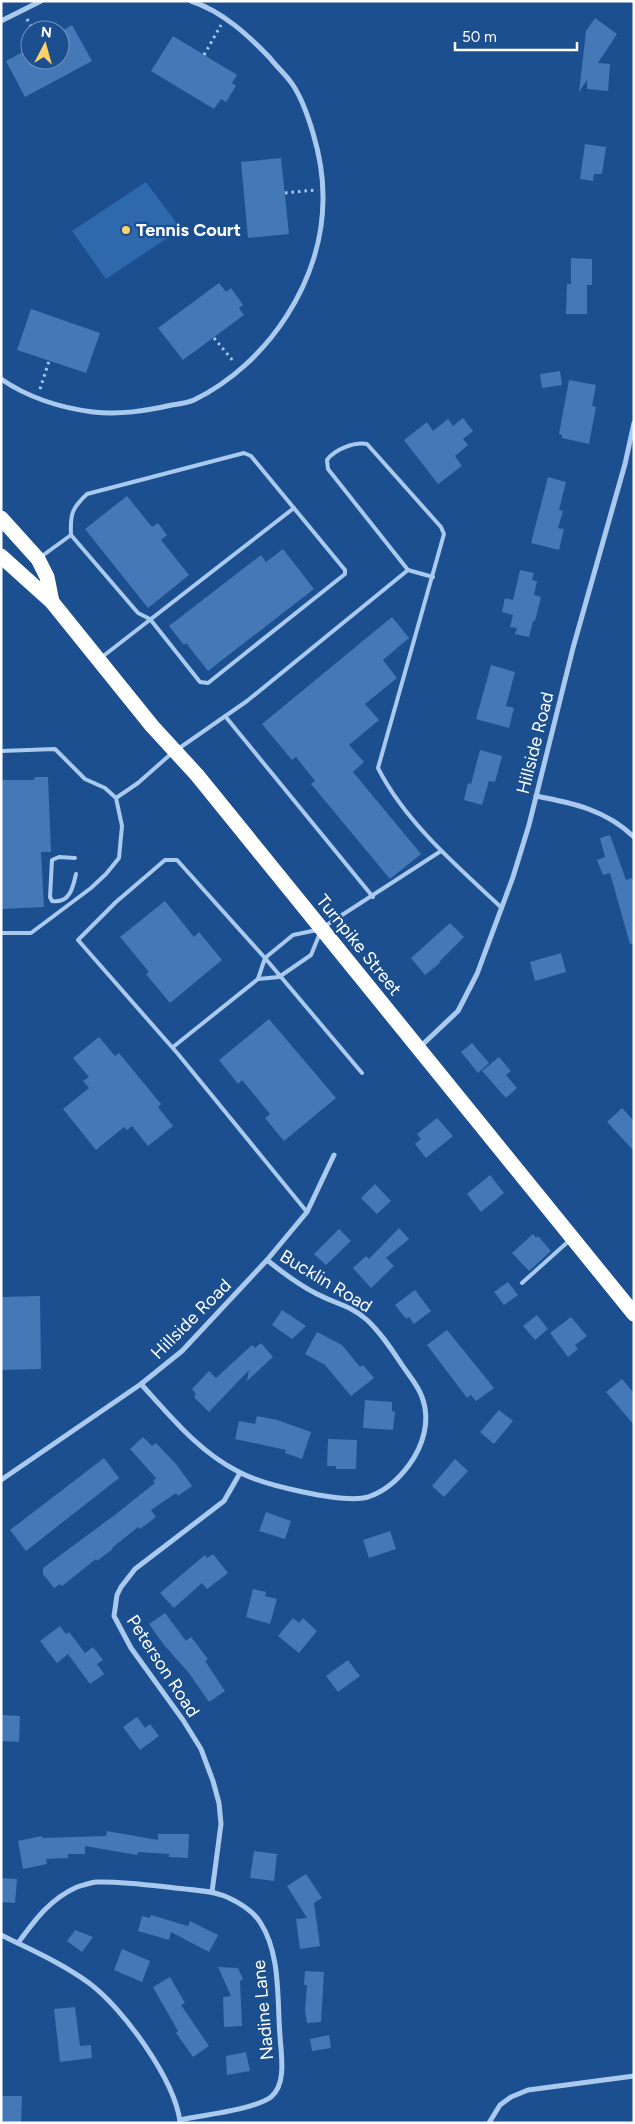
<svg xmlns="http://www.w3.org/2000/svg" width="635" height="2124" font-family="Figtree,sans-serif">
	<rect width="100%" height="100%" fill="#1b4f8f"/>
	<polygon fill="#2e69ad" points="146,182 181,229 106,279 72,231"/>
	<g fill="#4478b7">
		<polygon points="595,18 617,34 598,63 610,64 608,91 587,89 587,80 579,92 586,31"/>
		<polygon points="72,25 92,61 25,97 6,61 30,48 30,60 60,60 60,32"/>
		<polygon points="173,36 237,75 232,83 236,86 226,102 221,99 214,109 151,71"/>
		<polygon points="585,144 606,147 602,174 594,174 593,181 580,179"/>
		<polygon points="281,158 289,234 248,238 241,162"/>
		<polygon points="571,258 592,259 592,285 587,285 587,314 566,314 567,284 571,284"/>
		<polygon points="219,283 226,292 231,288 243,305 239,308 244,315 183,360 158,328"/>
		<polygon points="31,309 100,333 86,373 17,350"/>
		<polygon points="560,371 562,385 542,388 540,374"/>
		<polygon points="569,380 596,385 592,406 596,407 589,444 562,438 562,435 559,434"/>
		<polygon points="463,418 473,431 463,439 468,445 455,456 462,466 438,484 404,440 427,422 433,431 448,419 453,426"/>
		<polygon points="548,477 566,482 559,510 563,511 558,528 564,529 559,550 531,543"/>
		<polygon points="127,496 152,527 158,523 167,535 161,540 189,575 148,608 85,529"/>
		<polygon points="283,549 314,589 208,671 186,643 184,645 169,626 261,555 266,562"/>
		<polygon points="520,570 534,573 532,580 537,581 534,595 541,597 535,621 533,621 529,637 515,634 517,628 510,627 513,615 502,612 505,598 513,600"/>
		<polygon points="392,617 409,638 383,660 397,678 365,704 379,720 349,745 364,762 353,772 421,854 390,879 311,784 315,781 296,757 292,760 262,724"/>
		<polygon points="491,665 515,672 506,706 514,708 509,728 476,719"/>
		<polygon points="480,750 502,756 495,782 489,781 482,805 464,800 468,783 471,784"/>
		<polygon points="35,777 48,777 51,852 41,852 44,907 1,909 1,780 34,780"/>
		<polygon points="610,835 626,880 632,878 634,886 634,943 630,944 610,873 603,875 597,860 605,857 600,838"/>
		<polygon points="165,901 194,937 199,932 222,960 170,1003 146,974 149,972 120,937"/>
		<polygon points="450,923 464,937 439,962 440,963 425,975 411,958"/>
		<polygon points="561,953 566,972 535,981 530,962"/>
		<polygon points="269,1019 336,1098 284,1141 265,1118 270,1114 242,1080 238,1084 219,1060"/>
		<polygon points="99,1037 115,1056 119,1053 161,1104 158,1107 173,1126 148,1146 132,1126 127,1130 124,1127 96,1150 63,1109 89,1088 83,1081 89,1077 73,1058"/>
		<polygon points="472,1043 489,1063 478,1073 461,1052"/>
		<polygon points="499,1057 511,1071 506,1075 517,1088 506,1098 482,1071"/>
		<polygon points="622,1108 634,1121 634,1151 607,1122"/>
		<polygon points="437,1118 453,1136 426,1158 415,1144 421,1139 417,1134"/>
		<polygon points="490,1175 504,1193 481,1212 467,1194"/>
		<polygon points="375,1184 391,1201 377,1214 361,1198"/>
		<polygon points="399,1228 409,1239 386,1258 394,1266 371,1288 353,1268 366,1256 369,1259"/>
		<polygon points="339,1229 351,1241 326,1265 314,1254"/>
		<polygon points="533,1234 536,1238 538,1236 551,1251 529,1271 512,1253"/>
		<polygon points="508,1282 518,1295 504,1305 494,1292"/>
		<polygon points="415,1290 431,1311 414,1324 409,1317 406,1319 395,1305"/>
		<polygon points="40,1296 41,1369 1,1370 1,1297"/>
		<polygon points="282,1310 306,1326 292,1339 272,1325"/>
		<polygon points="537,1315 548,1329 535,1340 523,1326"/>
		<polygon points="571,1317 587,1336 575,1345 578,1349 568,1357 550,1333"/>
		<polygon points="447,1330 494,1388 476,1401 471,1395 467,1398 427,1345"/>
		<polygon points="317,1332 342,1345 360,1367 363,1365 374,1378 351,1396 325,1365 305,1354"/>
		<polygon points="261,1343 273,1357 247,1381 249,1370 209,1412 194,1397 196,1394 192,1389 209,1371 216,1378 252,1345 255,1348"/>
		<polygon points="622,1379 634,1393 634,1425 606,1392"/>
		<polygon points="365,1400 392,1402 392,1411 395,1412 393,1430 363,1428"/>
		<polygon points="499,1410 513,1421 494,1444 480,1432"/>
		<polygon points="257,1416 277,1420 311,1432 302,1459 285,1453 286,1450 235,1439 239,1421 255,1424"/>
		<polygon points="143,1437 152,1446 156,1443 176,1464 192,1486 178,1496 176,1493 151,1510 156,1517 140,1529 138,1527 112,1548 113,1549 97,1561 96,1559 62,1586 60,1584 54,1588 43,1574 43,1568 116,1514 155,1483 153,1481 156,1478 130,1449"/>
		<polygon points="328,1439 357,1440 356,1469 336,1469 336,1466 327,1466"/>
		<polygon points="104,1458 119,1478 26,1551 10,1530"/>
		<polygon points="455,1459 468,1471 444,1497 432,1486"/>
		<polygon points="266,1512 291,1521 285,1539 259,1531"/>
		<polygon points="390,1531 396,1549 369,1558 363,1540"/>
		<polygon points="213,1554 228,1573 207,1589 202,1583 174,1608 160,1593 205,1555 207,1558"/>
		<polygon points="253,1589 266,1592 265,1596 277,1599 270,1624 246,1617"/>
		<polygon points="165,1613 186,1641 191,1637 208,1659 205,1661 225,1691 209,1702 189,1673 164,1645 149,1624"/>
		<polygon points="293,1618 299,1623 303,1618 317,1631 299,1653 278,1636"/>
		<polygon points="60,1626 66,1634 69,1632 85,1653 93,1647 103,1660 97,1664 104,1674 90,1684 68,1654 57,1663 40,1641"/>
		<polygon points="348,1660 360,1676 338,1692 326,1676"/>
		<polygon points="1,1715 20,1716 19,1742 1,1741"/>
		<polygon points="137,1717 145,1728 150,1724 159,1736 140,1750 123,1727"/>
		<polygon points="107,1831 158,1840 158,1834 189,1834 188,1858 169,1857 169,1854 138,1852 137,1855 85,1846 85,1854 68,1854 68,1858 46,1859 47,1864 23,1869 18,1841 42,1836 42,1838 106,1836"/>
		<polygon points="254,1851 277,1854 274,1881 250,1878"/>
		<polygon points="306,1874 322,1898 314,1903 320,1946 300,1949 296,1919 307,1918 287,1886"/>
		<polygon points="1,1878 17,1879 15,1903 1,1902"/>
		<polygon points="151,1915 188,1926 190,1921 218,1935 209,1952 171,1932 169,1940 138,1931 142,1916 150,1918"/>
		<polygon points="75,1930 93,1937 82,1952 67,1941"/>
		<polygon points="122,1949 150,1961 142,1982 114,1970"/>
		<polygon points="218,1967 238,1968 243,1979 240,1981 242,2026 224,2027 223,1997 231,1996"/>
		<polygon points="305,1971 324,1972 321,2022 307,2023 305,2010 307,1985 304,1985"/>
		<polygon points="170,1977 185,2003 181,2005 209,2046 193,2057 176,2033 178,2031 153,1987"/>
		<polygon points="75,2007 80,2046 91,2045 92,2058 60,2062 54,2009"/>
		<polygon points="329,2035 331,2048 312,2051 310,2039"/>
		<polygon points="246,2052 250,2071 227,2075 226,2056"/>
		<polygon points="1,2096 22,2096 21,2123 1,2123"/>
	</g>
	<g fill="none" stroke-linecap="round" stroke-linejoin="round">
		<g stroke="#a9c9ee" stroke-width="3" stroke-dasharray="2.5 4" stroke-linecap="butt">
			<polyline points="27,19 33,30"/>
			<polyline points="204,55 221,25"/>
			<polyline points="285,193 315,190"/>
			<polyline points="214,338 234,362"/>
			<polyline points="40,389 49,361"/>
		</g>
		<g stroke="#a9c9ee" stroke-width="4">
			<path d="M42,556l29,-21c-1,-21 1,-27 16,-41l157,-41 7,3 94,114v4l-137,109 -8,-1 -50,-63 -12,-6 -67,-78"/>
			<path d="M408,570l-80,-101 -1,-9c8,-11 27,-18 40,-16l74,83 3,7 -66,234c27,54 81,100 124,140"/>
			<polyline points="102,657 294,508"/>
			<polyline points="225,716 373,897"/>
			<polyline points="178,749 247,701 408,570 433,577"/>
			<polyline points="1,751 55,749 85,779 105,788 116,798 122,826 119,858 106,874 91,888 31,933 1,933"/>
			<polyline points="116,798 138,783 172,753"/>
			<path d="M75,858l-16,-1 -7,3 -2,37 2,4c18,3 21,-14 24,-27"/>
			<polyline points="325,926 441,851"/>
			<polyline points="258,979 279,977 311,955 320,933"/>
			<polyline points="173,1047 258,979 265,958 293,935 317,930"/>
			<polyline points="307,1212 178,1054 78,940 116,902 165,860 177,860 265,958 362,1073"/>
			<polyline points="522,1283 571,1239"/>
		</g>
		<g stroke="#a9c9ee" stroke-width="5">
			<polyline points="1,21 41,1"/>
			<path d="M1,379c26,18 60,29 92,33 27,3 52,-1 79,-7 7,-1 15,-2 22,-5 74,-36 130,-120 129,-204 0,-22 -4,-43 -10,-63 -5,-17 -12,-38 -23,-52 -6,-8 -14,-15 -20,-23 -22,-23 -48,-47 -79,-57"/>
			<path d="M536,796c37,7 70,14 98,41"/>
			<polyline points="421,1046 458,1011 477,974 513,877 529,825 573,648 625,464 634,423"/>
			<path d="M141,1384c30,33 58,68 98,88 24,13 104,32 129,25 18,-6 30,-17 41,-32 14,-19 22,-44 13,-68 -4,-12 -15,-24 -22,-35 -10,-15 -20,-30 -33,-42 -17,-15 -31,-16 -50,-26 -18,-9 -34,-21 -50,-34"/>
			<polyline points="1,1480 141,1384 182,1351 267,1260 307,1212 334,1155"/>
			<polyline points="212,1892 221,1824 219,1803 213,1781 201,1749 183,1720 131,1648 114,1616 117,1595 121,1587 135,1569 224,1501 240,1473"/>
			<path d="M1,1935c30,15 61,28 88,48 34,25 86,97 91,139"/>
			<path d="M18,1943c17,-23 32,-44 59,-56 6,-2 13,-4 19,-5 26,-1 53,3 79,6 17,2 36,2 52,9 11,5 26,14 33,25 21,32 17,77 20,114 1,18 7,48 -9,61 -18,13 -68,18 -91,23"/>
			<polyline points="489,2123 500,2105 511,2097 528,2090 634,2076"/>
		</g>
		<g stroke="#fff" stroke-width="15">
			<polyline points="1,518 38,559 47,577 52,602"/>
			<polyline points="1,556 52,602 152,726 197,775 634,1314"/>
		</g>
	</g>
	<circle fill="#ffd166" stroke="#1b4f8f" stroke-width="2" cx="126" cy="230" r="5"/>
	<g text-anchor="middle" stroke-width="4.5" stroke-linejoin="round" paint-order="stroke">
		<g font-size="18" font-weight="bold" fill="#fff" stroke="#1b4f8f" text-anchor="start">
			<text x="136" y="236">Tennis Court</text>
		</g>
		<g font-size="18" fill="#fff" stroke="#1b4f8f">
			<text transform="translate(535 743) rotate(-76)" y="6">Hillside Road</text>
			<text transform="translate(359 945) rotate(51)" y="6">Turnpike Street</text>
			<text transform="translate(326 1281) rotate(31)" y="6">Bucklin Road</text>
			<text transform="translate(191 1319) rotate(-45)" y="6">Hillside Road</text>
			<text transform="translate(163 1666) rotate(57)" y="6">Peterson Road</text>
			<text transform="translate(263 2010) rotate(-95)" y="6">Nadine Lane</text>
		</g>
	</g>
	<rect width="635" height="2124" fill="none" stroke="#ffffff" stroke-width="5"/>
	<g transform="translate(45 45) rotate(6)"><circle r="24" fill="#1b4f8f" stroke="#7695bc"/>
	<path d="M0-4L9 19L0 12L-9 19Z" fill="#ffd166"/>
	<text y="-8" font-size="14" font-weight="bold" text-anchor="middle" fill="#ffffff">N</text>
	</g>
	<path d="M455 42v8h122v-8" fill="none" stroke="#ffffff" stroke-width="2.5"/>
	<text x="462" y="42" font-size="15" fill="#ffffff" stroke="#1b4f8f" stroke-width="4" paint-order="stroke">50 m</text>
</svg>
